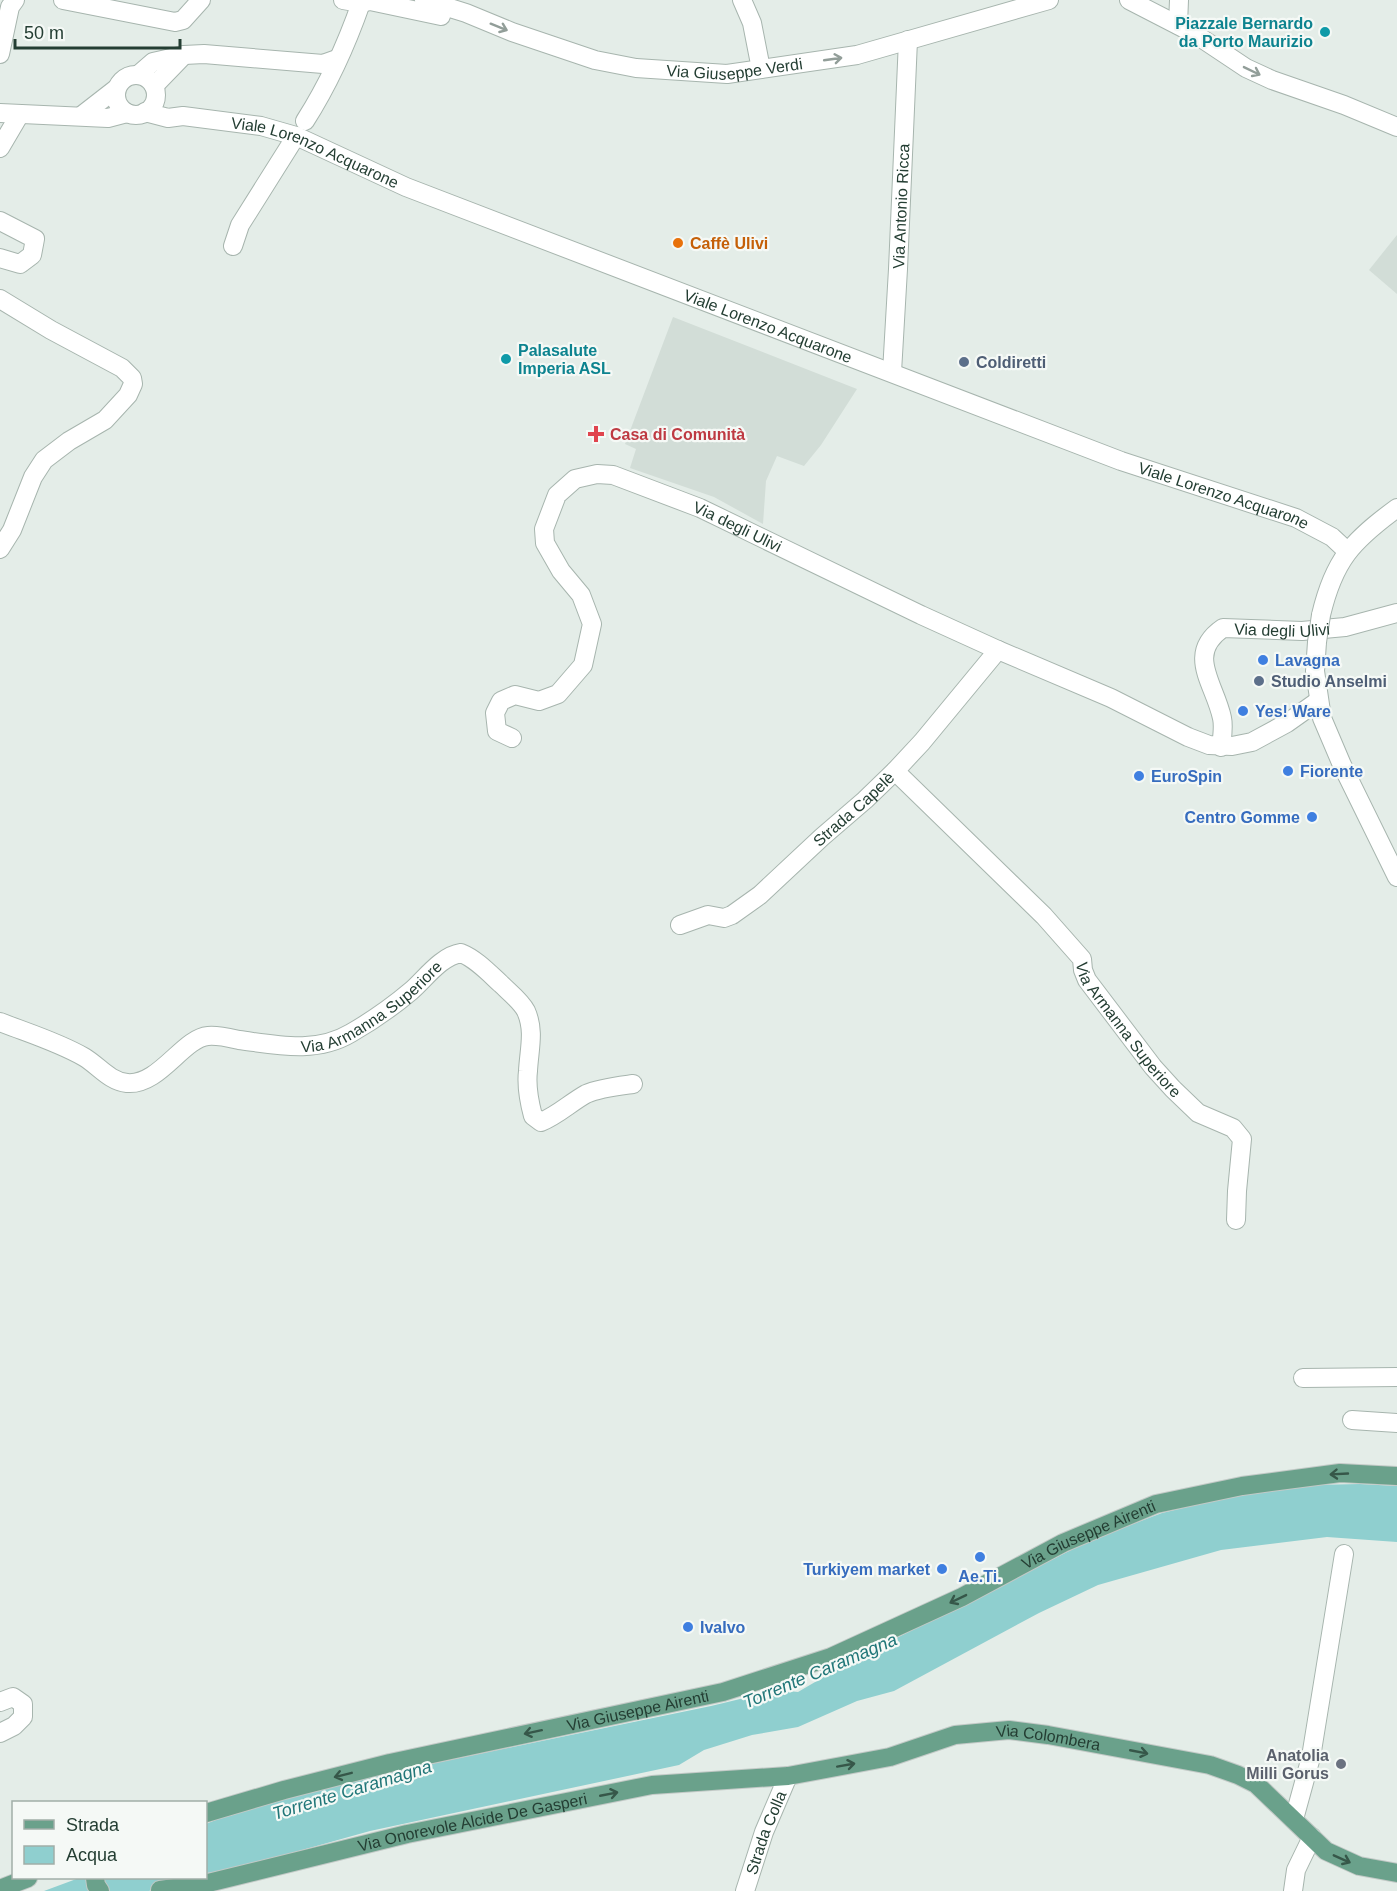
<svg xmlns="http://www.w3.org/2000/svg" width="1397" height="1891" font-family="Arial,sans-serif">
	<rect width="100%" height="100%" fill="#e4ede8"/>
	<g fill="#d2ddd7">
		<polygon points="1397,235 1397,294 1369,270"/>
		<polygon points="673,317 857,389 821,445 804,466 777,456 766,481 763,524 714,497 630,468 636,449 625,444"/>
	</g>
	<g fill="#8fcfcf">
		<polygon points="1360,1484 1397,1486 1397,1542 1327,1537 1221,1550 1098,1585 1039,1613 894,1691 857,1701 798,1727 752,1735 704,1750 679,1765 370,1831 227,1871 206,1873 206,1824 247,1807 363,1778 711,1706 778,1690 798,1692 851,1661 1091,1540 1162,1513 1233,1496 1312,1485"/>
		<polygon points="79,1878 185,1878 149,1891 44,1891"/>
	</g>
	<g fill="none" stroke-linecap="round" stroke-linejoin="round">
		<defs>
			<g id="minor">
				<polyline points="63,0 175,22 183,20 201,0"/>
				<polyline points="343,0 361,3 370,1 441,16"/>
				<path id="s1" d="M424,0l42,13 46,19 83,28 41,8 91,6 130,-19 192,-55"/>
				<polyline points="742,0 752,23 761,69"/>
				<polyline points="1129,0 1195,34 1246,68 1272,80 1344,105 1397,127"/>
				<polyline points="1178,25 1179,0"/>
				<polyline points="0,54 10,7 15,0"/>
				<polyline points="138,75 153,62 184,55 204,54 323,64 337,59"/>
				<circle cx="136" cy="95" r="20"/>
				<polyline points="154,86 184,55"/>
				<path id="s2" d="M145,112l23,6 15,-2 78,10 35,10 110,51 715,274 175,57 36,19 15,14"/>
				<polyline points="0,113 108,118 127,113"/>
				<polyline points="81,116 117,88"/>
				<path d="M305,121c23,-36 42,-78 56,-118"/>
				<polyline points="0,148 20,114"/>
				<polyline points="0,221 35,239 32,255 20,264 0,258"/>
				<polyline points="233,246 240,225 296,136"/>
				<polyline points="0,299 51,330 122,368 132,378 133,384 128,395 105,420 69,441 44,460 33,477 12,530 0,549"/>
				<path id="s3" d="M892,372l6,-103 10,-229"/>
				<path d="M1321,615c13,-55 31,-74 76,-107"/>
				<polyline points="1317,642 1315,671 1322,718 1342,765 1397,877"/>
				<path id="s4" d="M512,738l-15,-7 -2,-18 6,-12 14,-6 24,6 19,-7 25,-29 9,-41 -11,-29 -20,-24 -16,-28 -1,-14 13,-34 18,-16 22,-5 16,1 87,33 221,107 77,35 113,48 77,39 21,8 23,1 20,-4 35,-19 31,-22"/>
				<path id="s5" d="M1221,747c1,-9 3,-20 1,-29 -7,-34 -37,-64 1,-90l79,3 43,-4 52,-14"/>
				<path id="s6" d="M895,771l149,145 38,43 1,11 4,10 66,87 20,22 25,24 35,15 9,11 -5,52 -1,29"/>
				<path id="s7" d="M680,925l28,-10 16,3 8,-3 28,-20 62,-58 43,-37 30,-29 27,-29 76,-92"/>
				<path id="s8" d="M0,1022c28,11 58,20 84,35 15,9 25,24 43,26 32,3 56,-45 81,-47 10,-1 22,2 31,4 38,5 77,14 112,-7 21,-12 41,-26 60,-42 14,-12 30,-35 50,-38 15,6 28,20 40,31 8,8 20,17 25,27 9,20 3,39 2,60 -2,16 1,30 5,45l8,6c17,-7 29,-19 45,-28 13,-6 32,-8 47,-10"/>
				<polyline points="1303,1378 1397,1377"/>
				<polyline points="1352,1420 1397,1423"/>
				<polyline points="0,1702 13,1697 23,1704 23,1717 14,1726 0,1733"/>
				<polyline points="1294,1819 1311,1757 1344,1554"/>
				<path id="s9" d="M745,1891l19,-59 24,-56"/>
				<polyline points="1293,1891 1296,1870 1312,1837"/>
			</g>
			<g id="major">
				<path id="s10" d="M206,1813l78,-23 106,-27 333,-71 108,-35 131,-60 101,-54 93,-39 86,-18 98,-13 57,3"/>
				<polyline points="95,1878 96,1885 100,1891"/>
				<polyline points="0,1889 28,1878"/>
				<path id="s11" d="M160,1890l44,-6 203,-50 245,-49 136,-9 102,-19 65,-22 54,-5 39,5 162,30 28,10 18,9 70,67 33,15 38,7"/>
			</g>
		</defs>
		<use href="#minor" stroke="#a7b5ae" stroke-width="20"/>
		<use href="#major" stroke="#c2c9c6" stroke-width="20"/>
		<use href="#minor" stroke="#fff" stroke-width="18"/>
		<use href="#major" stroke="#6aa18b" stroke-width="18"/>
		<defs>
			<polyline id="minor-bridge" points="1317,642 1321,615"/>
		</defs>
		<use href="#minor-bridge" stroke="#a7b5ae" stroke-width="20" stroke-linecap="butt"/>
		<use href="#minor-bridge" stroke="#fff" stroke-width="18"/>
	</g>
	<defs><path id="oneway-shaft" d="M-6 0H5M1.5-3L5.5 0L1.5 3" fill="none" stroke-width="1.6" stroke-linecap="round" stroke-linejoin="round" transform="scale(1.5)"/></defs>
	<g stroke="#929e99">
		<use href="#oneway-shaft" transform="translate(499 27) rotate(22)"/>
		<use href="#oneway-shaft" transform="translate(833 59) rotate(-8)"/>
		<use href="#oneway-shaft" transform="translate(1252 71) rotate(26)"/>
	</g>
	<g stroke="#365749">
		<use href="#oneway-shaft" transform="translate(1339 1474) rotate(177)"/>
		<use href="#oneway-shaft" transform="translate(958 1599) rotate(154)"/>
		<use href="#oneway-shaft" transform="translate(533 1732) rotate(168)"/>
		<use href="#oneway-shaft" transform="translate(1139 1752) rotate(11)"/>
		<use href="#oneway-shaft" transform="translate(846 1765) rotate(-10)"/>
		<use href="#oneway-shaft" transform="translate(343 1775) rotate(166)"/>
		<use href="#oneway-shaft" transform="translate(609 1794) rotate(-11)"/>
		<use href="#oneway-shaft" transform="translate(1342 1859) rotate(24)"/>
	</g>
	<g fill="#0f9aa8" stroke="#f5f9f6" stroke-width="2">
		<circle cx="1325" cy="32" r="6"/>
		<circle cx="506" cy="359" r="6"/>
	</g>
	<circle fill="#e8710a" stroke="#f5f9f6" stroke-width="2" cx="678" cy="243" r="6"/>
	<g fill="#5c6f8a" stroke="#f5f9f6" stroke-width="2">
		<circle cx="964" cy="362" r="6"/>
		<circle cx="1259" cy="681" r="6"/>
	</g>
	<path fill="#e0444e" stroke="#f5f9f6" stroke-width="2" d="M593 425h6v6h6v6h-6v6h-6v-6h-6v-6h6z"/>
	<g fill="#3f7fe0" stroke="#f5f9f6" stroke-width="2">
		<circle cx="1263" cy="660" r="6"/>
		<circle cx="1243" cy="711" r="6"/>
		<circle cx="1288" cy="771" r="6"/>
		<circle cx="1139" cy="776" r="6"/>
		<circle cx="1312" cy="817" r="6"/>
		<circle cx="980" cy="1557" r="6"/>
		<circle cx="942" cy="1569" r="6"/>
		<circle cx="688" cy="1627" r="6"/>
	</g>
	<circle fill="#6b7280" stroke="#f5f9f6" stroke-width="2" cx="1341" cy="1764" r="6"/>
	<g text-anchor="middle" stroke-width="4.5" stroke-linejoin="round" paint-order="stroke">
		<g font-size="16" font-weight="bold" fill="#0d838f" stroke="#f5f9f6" text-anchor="end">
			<text x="1313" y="29">Piazzale Bernardo<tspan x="1313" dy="18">da Porto Maurizio</tspan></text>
			<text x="518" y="356" text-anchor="start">Palasalute<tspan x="518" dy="18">Imperia ASL</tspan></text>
		</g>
		<g font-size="16" fill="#243e33" stroke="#f5f9f6">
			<text dy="6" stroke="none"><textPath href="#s1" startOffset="322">Via Giuseppe Verdi</textPath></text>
			<text dy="6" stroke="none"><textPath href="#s2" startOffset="177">Viale Lorenzo Acquarone</textPath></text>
			<text dy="6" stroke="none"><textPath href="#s3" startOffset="166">Via Antonio Ricca</textPath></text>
			<text dy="6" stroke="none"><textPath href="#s2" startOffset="663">Viale Lorenzo Acquarone</textPath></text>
			<text dy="6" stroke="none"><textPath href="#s2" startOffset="1149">Viale Lorenzo Acquarone</textPath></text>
			<text dy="6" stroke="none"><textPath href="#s4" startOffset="531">Via degli Ulivi</textPath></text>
			<text dy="6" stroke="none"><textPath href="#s5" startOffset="188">Via degli Ulivi</textPath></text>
			<text dy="6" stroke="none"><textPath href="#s7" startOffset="216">Strada Capelè</textPath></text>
			<text dy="6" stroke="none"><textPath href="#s8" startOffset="414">Via Armanna Superiore</textPath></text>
			<text dy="6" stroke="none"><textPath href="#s6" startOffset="351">Via Armanna Superiore</textPath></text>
			<text dy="6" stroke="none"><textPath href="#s10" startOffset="930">Via Giuseppe Airenti</textPath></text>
			<text dy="6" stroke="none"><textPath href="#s10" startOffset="444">Via Giuseppe Airenti</textPath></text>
			<text dy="6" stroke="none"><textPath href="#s11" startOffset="906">Via Colombera</textPath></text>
			<text dy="6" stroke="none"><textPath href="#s11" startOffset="320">Via Onorevole Alcide De Gasperi</textPath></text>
			<text dy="6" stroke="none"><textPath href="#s9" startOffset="62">Strada Colla</textPath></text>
		</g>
		<g font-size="16" font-weight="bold" fill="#c56008" stroke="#f5f9f6" text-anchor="start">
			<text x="690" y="249">Caffè Ulivi</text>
		</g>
		<g font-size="16" font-weight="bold" fill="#4e5e75" stroke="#f5f9f6" text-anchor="start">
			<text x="976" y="368">Coldiretti</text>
			<text x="1271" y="687">Studio Anselmi</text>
		</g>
		<g font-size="16" font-weight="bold" fill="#be3a42" stroke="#f5f9f6" text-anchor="start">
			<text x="610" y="440">Casa di Comunità</text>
		</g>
		<g font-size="16" font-weight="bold" fill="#366cbe" stroke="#f5f9f6" text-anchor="start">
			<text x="1275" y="666">Lavagna</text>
			<text x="1255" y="717">Yes! Ware</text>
			<text x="1300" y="777">Fiorente</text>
			<text x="1151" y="782">EuroSpin</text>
			<text x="1300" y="823" text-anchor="end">Centro Gomme</text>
			<text x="930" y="1575" text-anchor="end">Turkiyem market</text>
			<text x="980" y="1582" text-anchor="middle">Ae.Ti.</text>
			<text x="700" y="1633">IvaIvo</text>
		</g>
		<g font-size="16" font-weight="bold" fill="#5b616d" stroke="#f5f9f6" text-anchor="end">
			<text x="1329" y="1761">Anatolia<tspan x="1329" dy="18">Milli Gorus</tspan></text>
		</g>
		<g font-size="18" font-style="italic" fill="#207678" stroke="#f5f9f6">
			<text transform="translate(820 1671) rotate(-23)" y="6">Torrente Caramagna</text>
			<text transform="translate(352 1790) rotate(-17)" y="6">Torrente Caramagna</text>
		</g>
	</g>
	<rect x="12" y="1801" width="195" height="78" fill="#f5f9f6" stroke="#a1aea8" stroke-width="1.5"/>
	<rect x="24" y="1820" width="30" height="9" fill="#6aa18b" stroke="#a1aea8" stroke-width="1.5"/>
	<text x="66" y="1831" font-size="18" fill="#243e33">Strada</text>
	<rect x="24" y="1846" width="30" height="18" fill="#8fcfcf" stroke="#a1aea8" stroke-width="1.5"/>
	<text x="66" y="1861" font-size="18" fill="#243e33">Acqua</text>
	<path d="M15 39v9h165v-9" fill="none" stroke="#243e33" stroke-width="3"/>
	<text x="24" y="39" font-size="18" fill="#243e33" stroke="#f5f9f6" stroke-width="4.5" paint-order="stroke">50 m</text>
</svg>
